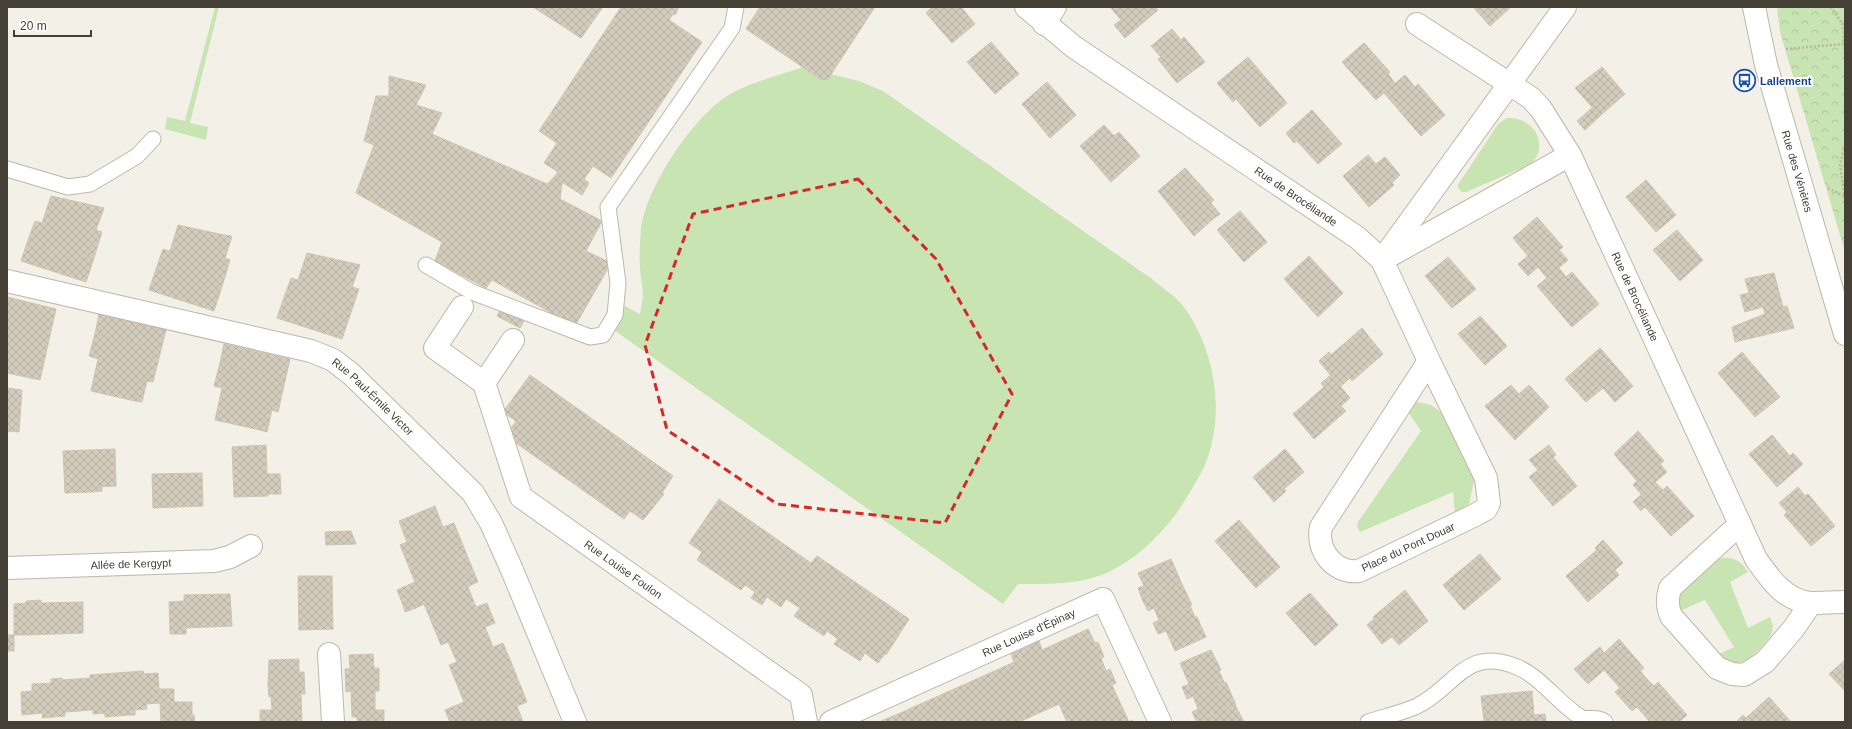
<svg xmlns="http://www.w3.org/2000/svg" width="1852" height="729" font-family="Helvetica,sans-serif">
	<defs>
		<pattern id="forest-crowns" width="20" height="18" patternUnits="userSpaceOnUse"><rect width="20" height="18" fill="#c8e4b2"/><path d="M2 6a3 3 0 1 1 6 0M12 15a3 3 0 1 1 6 0" fill="none" stroke="#adc59a"/></pattern>
		<pattern id="building-cross-hatch" width="8" height="8" patternUnits="userSpaceOnUse"><rect width="8" height="8" fill="#d3ccbd"/><path d="M0 0l8 8M0 8l8-8" fill="none" stroke="#b6b0a3"/></pattern>
	</defs>
	<rect width="100%" height="100%" fill="#f2f0e7"/>
	<g fill="#c8e4b2">
		<polygon points="215,7 219,7 190,123 208,127 206,140 165,129 167,117 185,121"/>
		<path d="M803,67l19,13 6,-1 2,-5 29,7 24,10 269,188c10,9 25,18 32,28 32,44 42,110 20,160 -8,16 -18,32 -28,47 -16,21 -35,40 -58,53 -30,18 -66,17 -100,17l-15,20 -392,-276 12,-23 17,9c1,-7 3,-14 3,-21 -1,-9 -3,-18 -3,-27 -1,-12 0,-25 1,-36 4,-42 56,-120 93,-138 22,-11 46,-17 69,-25z"/>
		<path d="M1507,118c25,-2 44,26 24,46l-65,28h-4l-4,-4v-3l40,-61z"/>
		<polygon points="1417,402 1431,405 1445,415 1474,474 1474,481 1469,504 1455,513 1453,492 1360,532 1357,527 1358,522 1421,431 1407,410 1413,404"/>
		<path d="M1721,558c13,-1 20,3 27,14l-18,10 18,46 22,-11c2,5 4,9 2,15 -4,12 -27,33 -40,32 -6,-1 -12,-6 -17,-8l19,-9 -29,-47 -23,10c-3,-5 -5,-10 -2,-15 4,-9 32,-32 41,-37z"/>
	</g>
	<polygon fill="url(#forest-crowns)" points="1777,7 1845,7 1845,252 1780,32"/>
	<g fill="url(#building-cross-hatch)" stroke="#cdc5b0">
		<polygon points="533,7 603,7 581,38"/>
		<polygon points="621,7 679,7 675,15 673,14 669,20 702,42 611,178 593,166 584,179 589,183 582,195 554,177 558,172 544,163 557,143 539,131"/>
		<polygon points="760,7 875,7 828,79 822,80 746,29"/>
		<polygon points="932,7 961,7 975,24 952,43 926,13"/>
		<polygon points="1110,7 1155,7 1158,10 1125,38 1114,25 1121,20"/>
		<polygon points="1473,7 1511,7 1490,26"/>
		<polygon points="1172,29 1181,40 1184,37 1205,62 1177,83 1158,59 1161,57 1151,46"/>
		<polygon points="991,42 1019,74 995,94 967,62"/>
		<polygon points="1364,43 1390,72 1388,74 1395,83 1376,100 1342,62"/>
		<polygon points="1248,57 1287,103 1260,127 1236,99 1233,102 1217,83"/>
		<polygon points="1602,67 1625,94 1600,116 1575,88"/>
		<polygon points="1405,75 1415,87 1418,84 1445,115 1421,136 1384,93"/>
		<polygon points="389,76 426,85 416,105 442,113 432,134 547,184 554,177 562,183 560,199 602,221 586,251 611,263 575,326 492,280 486,288 435,261 442,242 356,193 374,145 364,141 376,96 389,96"/>
		<polygon points="1047,82 1076,115 1050,138 1022,104"/>
		<polygon points="1592,108 1600,116 1585,130 1577,121"/>
		<polygon points="1312,110 1342,144 1318,164 1297,141 1294,143 1286,133"/>
		<polygon points="1104,125 1114,136 1119,132 1140,156 1111,182 1080,146"/>
		<polygon points="1368,155 1376,164 1385,157 1400,175 1392,183 1394,185 1369,207 1343,176"/>
		<polygon points="1185,168 1214,200 1204,209 1213,219 1194,236 1158,191"/>
		<polygon points="1646,180 1676,215 1656,232 1626,197"/>
		<polygon points="51,196 96,206 90,227 96,230 86,262 27,243 35,221 42,223"/>
		<polygon points="1211,203 1220,214 1213,219 1204,209"/>
		<polygon points="96,206 104,208 96,230 90,227"/>
		<polygon points="1240,211 1267,242 1244,262 1217,230"/>
		<polygon points="1537,217 1563,247 1559,250 1568,260 1547,278 1538,267 1528,276 1518,264 1528,256 1513,238"/>
		<polygon points="178,225 224,235 218,256 225,258 214,291 155,272 163,249 170,251"/>
		<polygon points="96,230 102,232 92,264 86,262"/>
		<polygon points="1677,230 1703,260 1680,281 1653,250"/>
		<polygon points="224,235 232,236 225,258 218,256"/>
		<polygon points="27,243 92,264 86,282 21,261"/>
		<polygon points="307,253 352,263 346,284 352,287 342,319 283,300 291,278 298,280"/>
		<polygon points="1309,256 1343,293 1318,317 1284,279"/>
		<polygon points="1448,257 1476,289 1452,308 1425,276"/>
		<polygon points="225,258 230,260 220,293 214,291"/>
		<polygon points="352,263 360,265 352,287 346,284"/>
		<polygon points="1559,268 1566,277 1572,272 1599,304 1572,327 1537,286"/>
		<polygon points="155,272 220,293 214,311 149,290"/>
		<polygon points="1774,273 1783,307 1787,306 1794,328 1735,342 1732,327 1765,314 1763,307 1745,312 1740,295 1749,293 1745,279"/>
		<polygon points="352,287 359,289 348,321 342,319"/>
		<polygon points="7,297 56,309 40,380 7,373"/>
		<polygon points="283,300 348,321 342,339 277,318"/>
		<polygon points="503,305 526,317 520,328 497,316"/>
		<polygon points="99,314 166,330 153,382 147,381 155,348 95,334"/>
		<polygon points="1480,316 1507,346 1485,365 1458,334"/>
		<polygon points="1362,328 1383,354 1352,381 1350,378 1340,387 1319,361 1329,352 1331,355"/>
		<polygon points="95,334 155,348 147,381 140,379 135,401 91,391 98,359 89,356"/>
		<polygon points="224,344 290,359 278,412 272,410 280,377 220,363"/>
		<polygon points="1600,348 1633,386 1615,402 1603,388 1586,402 1565,379"/>
		<polygon points="1742,352 1780,397 1755,417 1718,373"/>
		<polygon points="220,363 280,377 272,410 265,409 260,430 215,420 222,388 214,386"/>
		<polygon points="530,375 673,476 662,493 664,494 643,520 630,511 624,519 506,436 516,421 503,412"/>
		<polygon points="1331,375 1350,398 1341,406 1346,411 1314,439 1293,414 1324,387 1321,383"/>
		<polygon points="140,379 147,381 142,402 135,401"/>
		<polygon points="1511,385 1519,394 1529,385 1549,407 1515,440 1485,406"/>
		<polygon points="7,388 22,390 19,432 7,431"/>
		<polygon points="265,409 272,410 267,432 260,430"/>
		<polygon points="1638,431 1664,461 1660,464 1667,472 1641,494 1633,485 1637,481 1614,454"/>
		<polygon points="1772,435 1790,456 1793,453 1803,464 1777,487 1749,454"/>
		<polygon points="266,445 267,474 280,474 281,494 268,494 268,496 234,497 232,447"/>
		<polygon points="1549,445 1556,455 1553,457 1577,486 1553,506 1529,477 1538,470 1529,460"/>
		<polygon points="115,449 116,486 92,487 92,492 65,493 63,451"/>
		<polygon points="1285,449 1304,472 1284,489 1286,491 1274,502 1253,477"/>
		<polygon points="202,473 203,506 153,508 152,474"/>
		<polygon points="1655,482 1663,490 1667,486 1694,516 1671,536 1645,507 1641,511 1633,502"/>
		<polygon points="92,487 102,487 102,491 92,492"/>
		<polygon points="1798,487 1805,496 1808,494 1835,526 1811,546 1784,515 1787,512 1779,503"/>
		<polygon points="719,499 811,563 817,556 909,619 886,655 885,654 878,663 865,653 860,661 834,644 838,639 827,631 824,636 794,616 800,608 786,599 781,607 767,597 762,605 751,598 755,592 745,585 741,590 697,560 702,552 689,543"/>
		<polygon points="435,506 443,527 454,523 462,543 457,545 473,584 468,587 476,607 487,603 495,623 485,627 493,647 503,643 511,662 506,665 522,704 517,706 523,722 450,722 445,710 464,702 449,665 457,662 448,642 441,645 424,604 416,608 413,601 403,605 397,590 415,582 400,545 407,542 399,521"/>
		<polygon points="1239,520 1280,567 1256,588 1215,541"/>
		<polygon points="351,531 356,544 326,545 325,532"/>
		<polygon points="1603,540 1623,563 1615,570 1619,575 1588,602 1566,576 1597,550 1595,548"/>
		<polygon points="462,543 478,582 473,584 457,545"/>
		<polygon points="1480,554 1501,579 1464,610 1443,585"/>
		<polygon points="1171,559 1181,582 1142,599 1138,588 1144,586 1138,573"/>
		<polygon points="298,576 332,576 333,629 299,630"/>
		<polygon points="1181,582 1192,605 1159,620 1154,608 1148,611 1142,599"/>
		<polygon points="1405,590 1428,621 1399,645 1392,637 1390,638 1373,617"/>
		<polygon points="1310,593 1338,625 1315,646 1286,613"/>
		<polygon points="230,594 232,626 186,628 186,634 170,634 169,602 184,601 184,595"/>
		<polygon points="41,600 41,603 83,602 83,633 27,635 26,601"/>
		<polygon points="413,601 416,608 405,612 403,605"/>
		<polygon points="26,603 27,635 14,635 14,604"/>
		<polygon points="1190,606 1195,617 1197,617 1206,637 1175,651 1166,631 1158,634 1153,623"/>
		<polygon points="1374,619 1390,638 1382,644 1367,625"/>
		<polygon points="1088,629 1095,643 1098,642 1104,657 1101,658 1106,671 1110,669 1116,683 1112,685 1129,722 1132,720 1133,722 1067,722 1059,704 1019,722 944,722 934,698 1028,656 1025,648 1039,641 1042,650"/>
		<rect x="7" y="635" width="7" height="16"/>
		<polygon points="1619,639 1644,668 1640,671 1647,679 1623,701 1615,692 1620,688 1604,670 1588,684 1574,669 1595,651 1600,657"/>
		<polygon points="1600,647 1604,653 1600,657 1595,651"/>
		<polygon points="1025,648 1028,656 1014,662 1011,654"/>
		<polygon points="1211,650 1221,670 1219,671 1224,682 1187,699 1182,687 1189,684 1180,663"/>
		<polygon points="373,654 374,668 379,668 379,691 375,691 375,710 384,710 384,722 357,722 357,717 352,717 351,691 346,692 345,669 350,669 349,655"/>
		<polygon points="299,659 299,672 304,672 305,694 301,694 302,722 260,722 260,710 272,710 271,696 269,697 268,685 269,660"/>
		<polygon points="1845,660 1845,691 1829,674"/>
		<polygon points="511,662 527,702 522,704 506,665"/>
		<polygon points="143,671 144,674 158,673 159,689 174,689 174,702 192,702 192,715 194,715 195,722 161,722 160,703 146,704 147,709 135,710 135,715 128,715 105,717 105,713 93,714 93,710 65,712 65,716 42,718 43,713 22,715 21,692 32,691 32,684 51,683 51,679 62,678 63,680 90,678 90,675"/>
		<polygon points="1647,679 1654,686 1658,682 1687,715 1679,722 1650,722 1637,707 1632,711 1623,701"/>
		<polygon points="1226,682 1236,705 1197,722 1192,712 1198,709 1193,696"/>
		<polygon points="1532,691 1534,715 1545,714 1546,722 1474,722 1484,721 1481,696"/>
		<polygon points="1769,697 1791,722 1736,722 1743,715 1746,718"/>
		<polygon points="934,698 944,722 915,722 909,709"/>
		<polygon points="1235,705 1244,722 1198,722"/>
		<polygon points="909,709 915,722 879,722 905,711"/>
	</g>
	<g fill="none" stroke-linecap="round" stroke-linejoin="round">
		<defs>
			<g id="service">
				<polyline points="7,169 68,187 90,184 137,156 153,139"/>
				<polyline points="426,265 472,292 590,337 603,335 615,315 618,283 608,207 732,28 736,7"/>
				<path d="M1368,722c15,-5 34,-9 49,-16 38,-18 48,-61 100,-39 20,8 38,31 55,44 2,2 7,5 10,7 8,2 16,-2 23,4"/>
			</g>
			<g id="minor">
				<path id="s1" d="M1026,7l48,40 284,191 24,22 183,-253"/>
				<polyline points="1044,24 1055,7"/>
				<path id="s2" d="M1417,24l114,74 10,11 29,46 186,404c14,20 29,42 55,44 11,0 23,-1 34,-1"/>
				<path id="s3" d="M7,281l304,70 22,9 18,14 122,119 18,30 21,47 63,152"/>
				<polyline points="462,307 435,348 484,383"/>
				<path id="s4" d="M513,340l-29,43 37,114 280,198 5,27"/>
				<path d="M1429,361l57,117 3,25 -3,6 -11,6 -116,56c-25,3 -43,-21 -38,-44l108,-166 -47,-101 188,-105"/>
				<path d="M1740,524l-70,64c-3,11 -3,18 1,28l46,52 15,6 12,1 21,-13 29,-34 17,-25"/>
				<path id="s5" d="M7,568l207,-7 16,-4 21,-11"/>
				<polyline points="329,654 333,722"/>
				<path id="s6" d="M831,722l272,-123 57,123"/>
			</g>
			<g id="tertiary">
				<path id="s7" d="M1754,7l12,58 79,269"/>
			</g>
		</defs>
		<use href="#service" stroke="#bdb8aa" stroke-width="17"/>
		<use href="#minor" stroke="#bdb8aa" stroke-width="24"/>
		<use href="#tertiary" stroke="#bdb8aa" stroke-width="24"/>
		<g stroke="#beb59c" stroke-width="2.5" stroke-dasharray="2 2" stroke-linecap="butt">
			<polyline points="1831,7 1843,25 1845,53"/>
			<polyline points="1786,49 1844,44"/>
			<polyline points="1845,145 1840,165 1845,198"/>
			<polyline points="1828,188 1844,196"/>
		</g>
		<use href="#service" stroke="#fff" stroke-width="15"/>
		<use href="#minor" stroke="#fff" stroke-width="22"/>
		<use href="#tertiary" stroke="#fff" stroke-width="22"/>
	</g>
	<path fill="none" stroke="#d62828" stroke-width="3" stroke-dasharray="8 5" stroke-linejoin="round" d="M858,179l78,80 76,135 -67,129 -168,-19 -110,-74 -22,-85 48,-131z"/>
	<defs>
		<symbol id="bus-ring" viewBox="-11 -11 22 22"><circle r="9.5" fill="#fff" stroke="#1a4fb4" stroke-width="1.5"/><path d="M-5-6H5V4H4V6H2V4H-2V6H-4V4H-5ZM-3.5-4V0h7V-4ZM-3.5 1.2v1.5H-2V1.2ZM2 1.2v1.5H3.5V1.2Z" fill="#1a4fb4"/></symbol>
	</defs>
	<g fill-rule="evenodd">
		<use href="#bus-ring" x="1732" y="68" width="25" height="25"/>
	</g>
	<g text-anchor="middle" stroke-width="4" stroke-linejoin="round" paint-order="stroke">
		<g font-size="11" font-weight="bold" fill="#164399" stroke="#fff" text-anchor="start">
			<text x="1760" y="85">Lallement</text>
		</g>
		<g font-size="11" fill="#444036" stroke="#fff">
			<text dy="4" stroke="none"><textPath href="#s7" startOffset="170">Rue des Vénètes</textPath></text>
			<text dy="4" stroke="none"><textPath href="#s1" startOffset="330">Rue de Brocéliande</textPath></text>
			<text dy="4" stroke="none"><textPath href="#s2" startOffset="361">Rue de Brocéliande</textPath></text>
			<text dy="4" stroke="none"><textPath href="#s3" startOffset="390">Rue Paul-Émile Victor</textPath></text>
			<text transform="translate(1408 547) rotate(-25)" y="4">Place du Pont Douar</text>
			<text dy="4" stroke="none"><textPath href="#s5" startOffset="124">Allée de Kergypt</textPath></text>
			<text dy="4" stroke="none"><textPath href="#s4" startOffset="297">Rue Louise Foulon</textPath></text>
			<text dy="4" stroke="none"><textPath href="#s6" startOffset="217">Rue Louise d'Épinay</textPath></text>
		</g>
	</g>
	<rect width="1852" height="729" fill="none" stroke="#444036" stroke-width="16"/>
	<path d="M14 30v6h77v-6" fill="none" stroke="#444036" stroke-width="2"/>
	<text x="20" y="30" font-size="12" fill="#444036" stroke="#ffffff" stroke-width="3" paint-order="stroke">20 m</text>
</svg>
